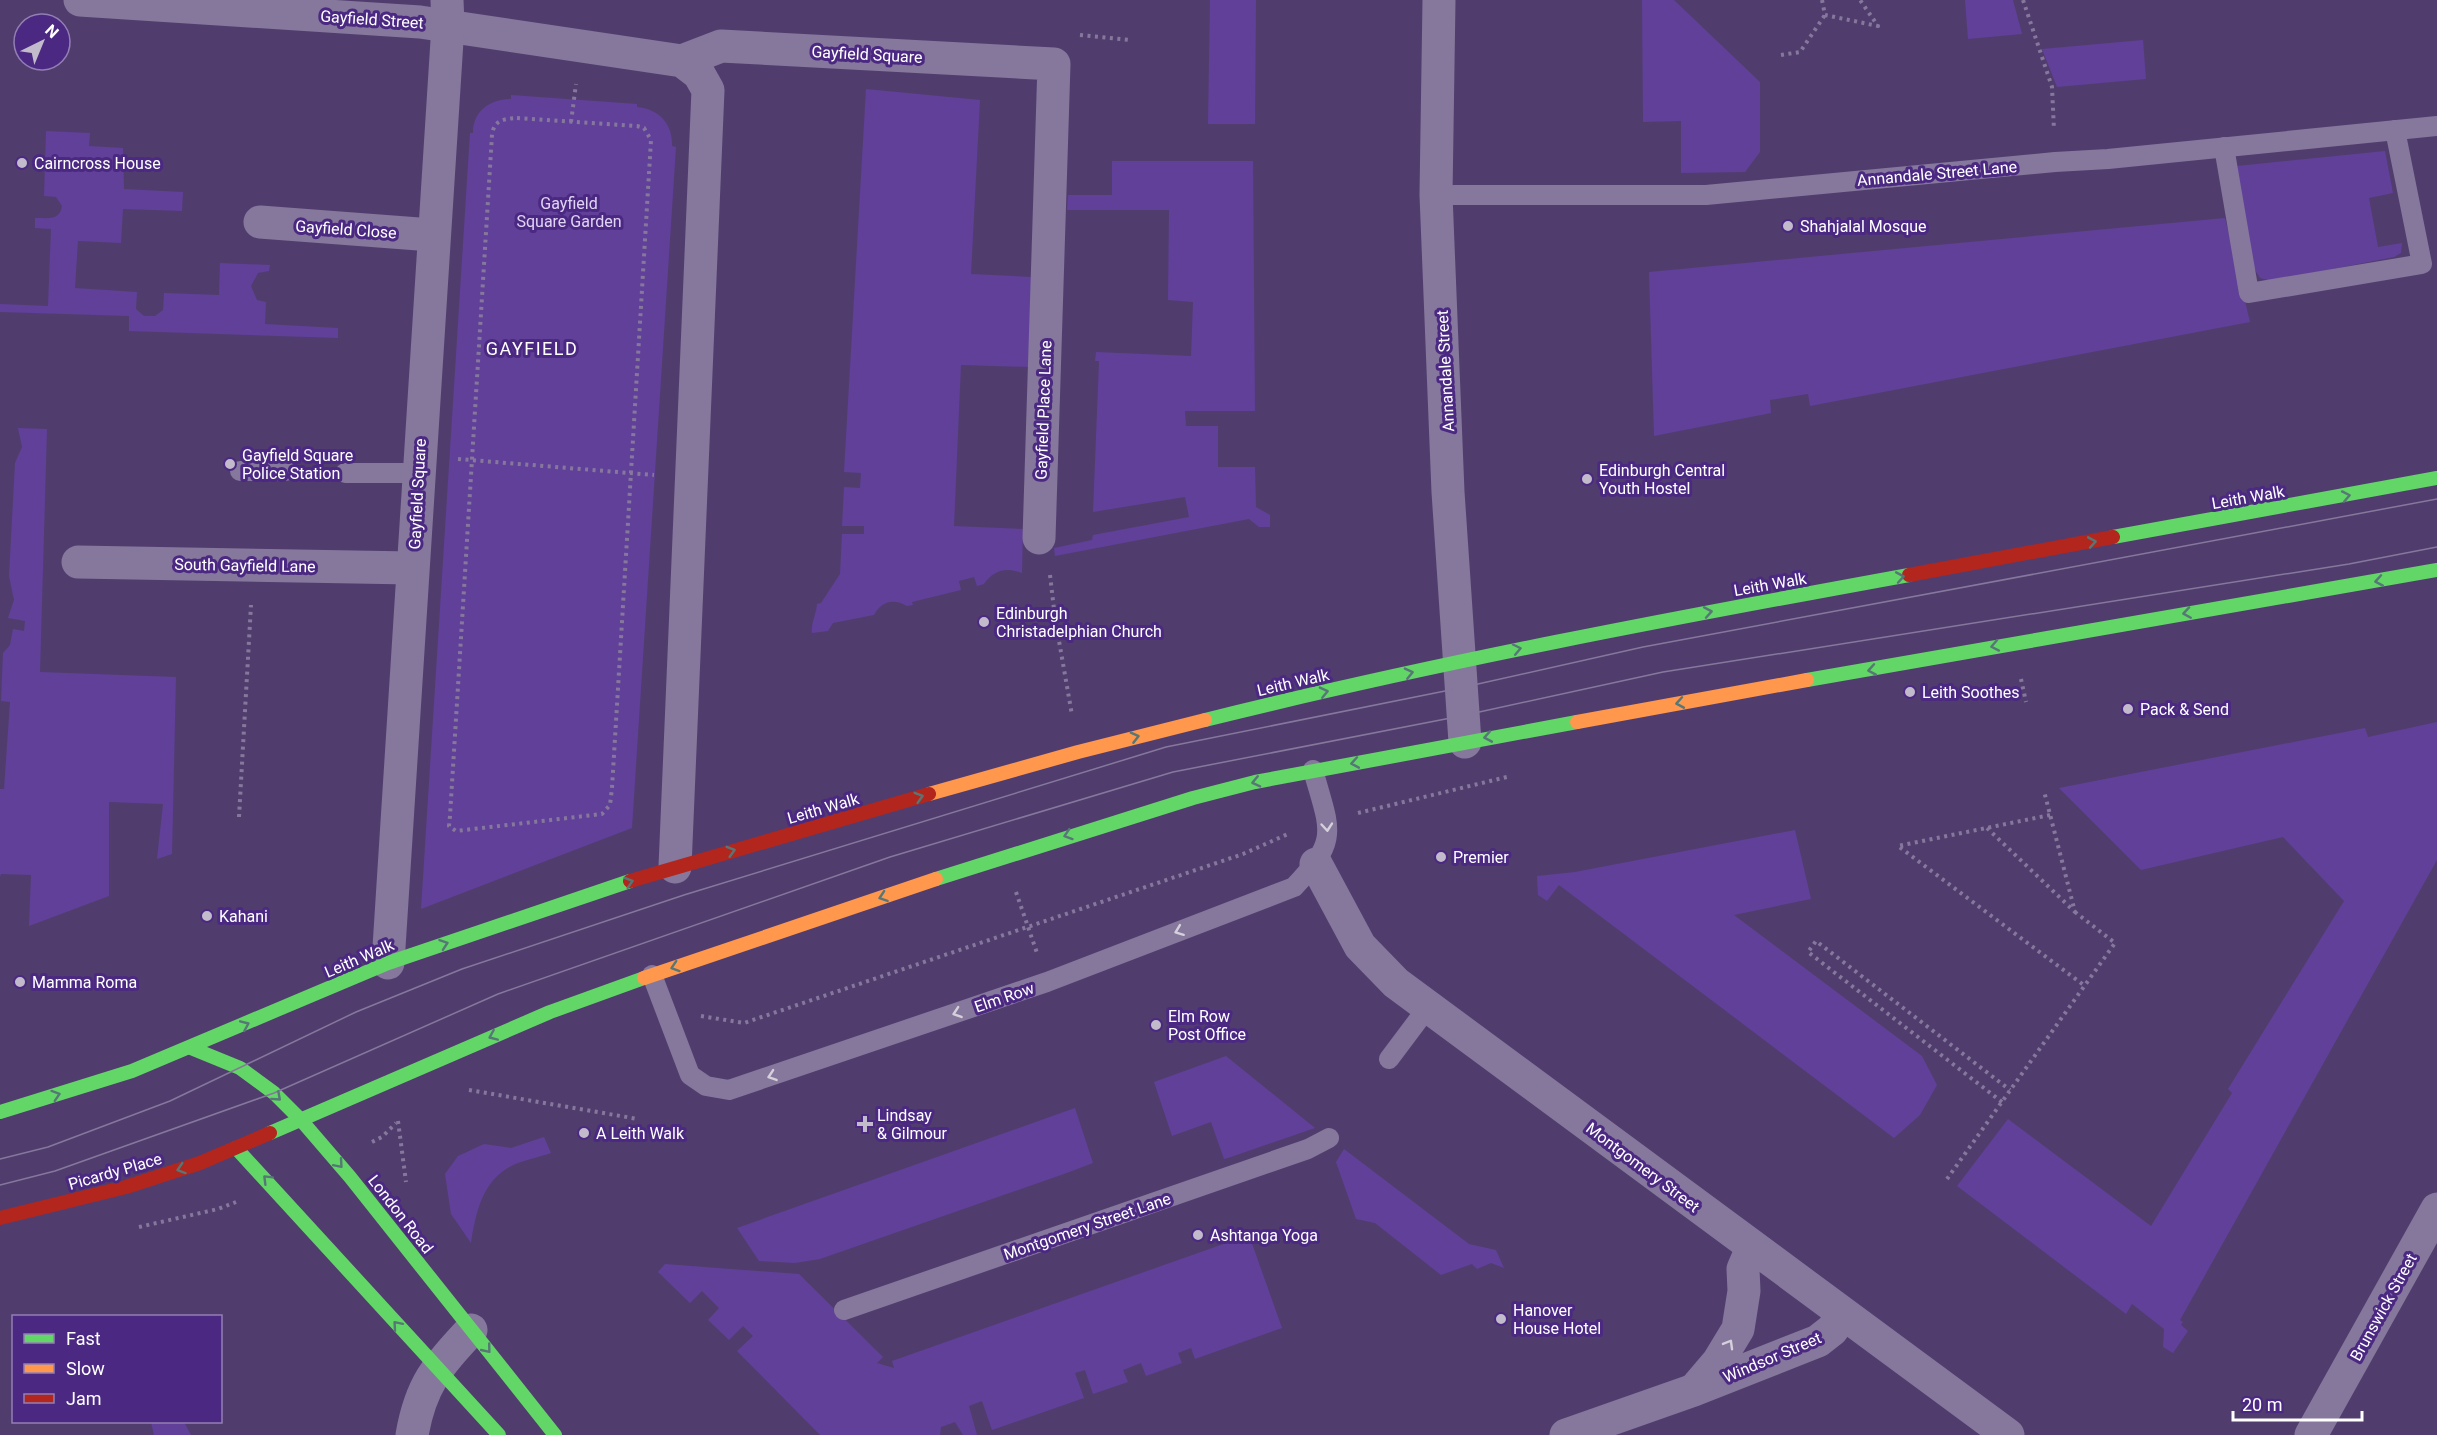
<svg xmlns="http://www.w3.org/2000/svg" width="2437" height="1435" font-family="Roboto,sans-serif">
	<rect width="100%" height="100%" fill="#503d6e"/>
	<g fill="#614099">
		<polygon points="1210,0 1256,0 1255,124 1208,124"/>
		<polygon points="1642,0 1674,0 1760,82 1760,152 1745,172 1681,173 1681,121 1643,122"/>
		<polygon points="1965,0 2013,0 2022,34 1968,39"/>
		<polygon points="2143,40 2146,79 2057,87 2042,49"/>
		<path d="M866,89l114,11 -9,174 61,3 -3,90 -68,-2 -7,161 69,3 -1,44c-16,-6 -28,-3 -38,11l-7,2 -3,-9 -15,4 2,9 -49,12 1,3 -6,1c-13,-8 -26,-5 -33,9l-41,8 -5,8 -16,2c-1,-11 4,-17 5,-29l4,-1 19,-29 2,-40h22v-8h-22l2,-39 16,1 1,-15 -17,-1z"/>
		<path d="M511,95l126,9v3c22,2 36,17 35,39l4,1 -44,681 -211,81 49,-776h3c0,-22 17,-34 38,-34z"/>
		<path d="M46,131l44,2 -1,13 34,2 1,41 59,3 -1,19 -59,-2 -2,34 -43,-2 -3,47 62,4 -1,17 8,7h11l8,-6 1,-17 55,2 1,-32 50,2 -1,6 -11,2 -7,13 6,14 9,2 -1,22 73,4v10l-209,-7v-15l-129,-4v-8l48,2 3,-77 -16,-1v-10c12,0 25,3 27,-12l-6,-9 -12,-1z"/>
		<polygon points="2385,151 2393,193 2369,198 2378,247 2402,243 2401,253 2394,257 2272,281 2260,278 2254,268 2237,166"/>
		<polygon points="1112,161 1253,161 1255,411 1185,411 1186,426 1218,426 1218,467 1255,467 1256,507 1270,515 1270,527 1259,527 1249,519 1055,556 1054,548 1092,540 1093,535 1189,517 1185,497 1093,512 1099,361 1095,361 1096,352 1191,356 1193,302 1168,300 1169,210 1067,210 1068,195 1112,195"/>
		<polygon points="2225,218 2250,322 1810,406 1808,394 1770,400 1771,413 1654,436 1649,272"/>
		<polygon points="18,428 47,429 40,672 176,677 172,854 157,859 163,804 109,802 109,896 29,926 31,875 1,874 0,877 0,789 4,789 10,702 1,701 3,653 10,645 13,629 24,631 25,621 8,618 14,600 9,576 15,463 22,447"/>
		<polygon points="2437,722 2437,860 2180,1320 2183,1322 2181,1325 2188,1331 2173,1353 2163,1347 2164,1329 2132,1304 2126,1314 1957,1186 2008,1119 2151,1226 2232,1093 2228,1089 2344,901 2283,837 2141,870 2059,788 2365,728 2368,737"/>
		<polygon points="1795,830 1811,899 1734,915 1922,1056 1937,1085 1920,1115 1894,1138 1559,885 1547,901 1538,895 1537,876 1575,872"/>
		<polygon points="1226,1056 1315,1128 1228,1158 1224,1159 1211,1122 1172,1136 1154,1082"/>
		<polygon points="1075,1108 1093,1163 1064,1174 820,1259 795,1263 759,1261 737,1228"/>
		<path d="M544,1137l7,16c-14,5 -33,8 -45,16 -25,16 -31,48 -35,74l-20,-29 -6,-40 13,-18 26,-12 27,4z"/>
		<polygon points="1344,1149 1469,1244 1496,1250 1504,1268 1491,1263 1477,1269 1472,1264 1441,1275 1375,1223 1356,1219 1336,1162"/>
		<polygon points="1249,1235 1282,1328 1195,1359 1191,1348 1178,1353 1182,1363 1146,1376 1141,1363 1123,1370 1128,1382 1093,1394 1085,1370 1075,1373 1084,1398 992,1430 982,1401 969,1406 977,1435 963,1435 955,1422 941,1427 940,1435 820,1435 737,1351 753,1336 743,1326 729,1340 708,1320 719,1308 702,1291 690,1303 658,1272 665,1264 799,1274 883,1357 877,1363 894,1368 892,1361"/>
		<polygon points="151,1422 184,1422 191,1435 154,1435"/>
	</g>
	<g fill="none" stroke-linecap="round" stroke-linejoin="round">
		<g stroke="#86789c" stroke-width="4" stroke-dasharray="3 4.5" stroke-linecap="butt">
			<polyline points="1822,0 1825,15 1878,26 1860,0"/>
			<polyline points="2023,0 2052,87 2054,130"/>
			<polyline points="1080,35 1131,40"/>
			<polyline points="1781,55 1800,52 1825,15"/>
			<path d="M517,118l120,8 7,2 7,12 -39,648 -2,17 -8,9 -146,17 -7,-5 1,-10 42,-681c2,-15 11,-16 25,-17z"/>
			<polyline points="571,122 576,84"/>
			<polyline points="458,459 654,475"/>
			<polyline points="1050,575 1055,618 1072,715"/>
			<polyline points="2021,679 2026,702"/>
			<polyline points="1358,813 1511,776"/>
			<polyline points="2050,815 1898,846 2085,986"/>
			<polyline points="239,817 251,605"/>
			<polyline points="1987,828 2075,912 2044,791"/>
			<polyline points="1016,892 1037,953"/>
			<polyline points="701,1016 744,1023 1243,854 1288,834"/>
			<polyline points="469,1090 638,1119"/>
			<polyline points="2002,1102 1808,952 1816,941 2010,1090"/>
			<polyline points="398,1121 406,1182"/>
			<polyline points="372,1142 382,1137 396,1123"/>
			<polyline points="1947,1179 2115,943 2075,912"/>
			<polyline points="139,1227 218,1209 236,1202"/>
		</g>
		<g stroke="#86789c" stroke-width="20">
			<polyline points="2224,147 2249,293 2422,264 2395,130"/>
			<polyline points="1436,195 1706,195 2055,162 2108,159 2437,126"/>
			<polyline points="240,471 286,471"/>
			<polyline points="345,473 418,473"/>
			<path d="M652,975l38,100 16,11 23,4 318,-108 247,-95c46,-48 36,-56 19,-117"/>
			<polyline points="1389,1059 1428,1007"/>
			<polyline points="844,1310 1308,1149 1329,1138"/>
		</g>
		<g stroke="#86789c" stroke-width="33">
			<polyline points="80,0 420,22 682,61 699,74 708,90 675,867"/>
			<polyline points="1439,0 1436,195 1448,492 1465,742"/>
			<polyline points="682,61 721,46 1054,64 1039,538"/>
			<polyline points="260,222 432,235"/>
			<polyline points="78,562 412,568"/>
			<polyline points="1316,864 1360,946 1396,983 2008,1435"/>
			<polyline points="388,963 448,25 447,0"/>
			<polyline points="1695,1389 1718,1362 1738,1329 1744,1291 1743,1269 1752,1248"/>
			<path d="M412,1435c9,-51 25,-68 59,-105"/>
			<polyline points="1566,1435 1694,1390 1818,1341 1832,1330 1843,1315"/>
			<polyline points="2311,1435 2437,1209"/>
		</g>
		<g stroke="#63d668" stroke-width="14">
			<polyline points="2113,537 2437,478"/>
			<polyline points="1807,680 2437,570"/>
			<path d="M1205,720c233,-58 468,-102 704,-145"/>
			<polyline points="936,879 1193,798 1255,782 1577,722"/>
			<polyline points="191,1048 240,1068 274,1093 301,1120 350,1177 555,1435"/>
			<polyline points="0,1112 132,1071 388,963 630,881"/>
			<polyline points="270,1133 550,1012 644,978"/>
			<polyline points="236,1148 499,1435"/>
		</g>
		<g stroke="#ff974d" stroke-width="14">
			<polyline points="1577,722 1807,680"/>
			<polyline points="929,794 1078,752 1205,720"/>
			<polyline points="644,978 936,879"/>
		</g>
		<g stroke="#b3261e" stroke-width="14">
			<polyline points="1909,575 2113,537"/>
			<polyline points="630,881 929,794"/>
			<polyline points="0,1218 126,1187 200,1163 270,1133"/>
		</g>
		<g stroke="#86789c" stroke-width="1.5">
			<polyline points="0,1159 48,1147 170,1101 356,1012 462,969 684,895 1166,747 1460,688 1643,647 2437,499"/>
			<polyline points="0,1185 55,1171 274,1093 498,994 890,857 1173,772 1461,716 1663,672 2349,564 2437,547"/>
		</g>
	</g>
	<defs><path id="oneway-chevron" d="M-2-3.5L2.5 0L-2 3.5" fill="none" stroke-width="1.6" stroke-linecap="round" stroke-linejoin="round" transform="scale(1.5)"/></defs>
	<g stroke="#567776">
		<use href="#oneway-chevron" transform="translate(2346 496) rotate(-11)"/>
		<use href="#oneway-chevron" transform="translate(2092 542) rotate(-10)"/>
		<use href="#oneway-chevron" transform="translate(1900 577) rotate(-10)"/>
		<use href="#oneway-chevron" transform="translate(2379 581) rotate(170)"/>
		<use href="#oneway-chevron" transform="translate(1708 612) rotate(-10)"/>
		<use href="#oneway-chevron" transform="translate(2187 613) rotate(171)"/>
		<use href="#oneway-chevron" transform="translate(1995 646) rotate(169)"/>
		<use href="#oneway-chevron" transform="translate(1517 649) rotate(-12)"/>
		<use href="#oneway-chevron" transform="translate(1872 670) rotate(170)"/>
		<use href="#oneway-chevron" transform="translate(1409 673) rotate(-13)"/>
		<use href="#oneway-chevron" transform="translate(1324 692) rotate(-13)"/>
		<use href="#oneway-chevron" transform="translate(1680 703) rotate(170)"/>
		<use href="#oneway-chevron" transform="translate(1135 737) rotate(-14)"/>
		<use href="#oneway-chevron" transform="translate(1488 737) rotate(170)"/>
		<use href="#oneway-chevron" transform="translate(1355 763) rotate(170)"/>
		<use href="#oneway-chevron" transform="translate(1256 782) rotate(167)"/>
		<use href="#oneway-chevron" transform="translate(919 797) rotate(-16)"/>
		<use href="#oneway-chevron" transform="translate(1068 835) rotate(162)"/>
		<use href="#oneway-chevron" transform="translate(731 851) rotate(-16)"/>
		<use href="#oneway-chevron" transform="translate(629 882) rotate(-17)"/>
		<use href="#oneway-chevron" transform="translate(883 897) rotate(161)"/>
		<use href="#oneway-chevron" transform="translate(444 944) rotate(-19)"/>
		<use href="#oneway-chevron" transform="translate(675 967) rotate(162)"/>
		<use href="#oneway-chevron" transform="translate(245 1025) rotate(-23)"/>
		<use href="#oneway-chevron" transform="translate(493 1036) rotate(157)"/>
		<use href="#oneway-chevron" transform="translate(56 1095) rotate(-18)"/>
		<use href="#oneway-chevron" transform="translate(277 1097) rotate(42)"/>
		<use href="#oneway-chevron" transform="translate(339 1164) rotate(49)"/>
		<use href="#oneway-chevron" transform="translate(181 1169) rotate(162)"/>
		<use href="#oneway-chevron" transform="translate(267 1179) rotate(-135)"/>
		<use href="#oneway-chevron" transform="translate(397 1325) rotate(-131)"/>
		<use href="#oneway-chevron" transform="translate(487 1349) rotate(51)"/>
	</g>
	<g stroke="#d5d0dc">
		<use href="#oneway-chevron" transform="translate(1327 827) rotate(85)"/>
		<use href="#oneway-chevron" transform="translate(1179 931) rotate(159)"/>
		<use href="#oneway-chevron" transform="translate(957 1013) rotate(161)"/>
		<use href="#oneway-chevron" transform="translate(772 1076) rotate(161)"/>
		<use href="#oneway-chevron" transform="translate(1729 1344) rotate(-60)"/>
	</g>
	<g fill="#c2bbcc" stroke="#4b2982" stroke-width="2">
		<circle cx="22" cy="163" r="6"/>
		<circle cx="1788" cy="226" r="6"/>
		<circle cx="230" cy="464" r="6"/>
		<circle cx="1587" cy="479" r="6"/>
		<circle cx="984" cy="622" r="6"/>
		<circle cx="1910" cy="692" r="6"/>
		<circle cx="2128" cy="709" r="6"/>
		<circle cx="1441" cy="857" r="6"/>
		<circle cx="207" cy="916" r="6"/>
		<circle cx="20" cy="982" r="6"/>
		<circle cx="1156" cy="1025" r="6"/>
		<path d="M862 1115h6v6h6v6h-6v6h-6v-6h-6v-6h6z"/>
		<circle cx="584" cy="1133" r="6"/>
		<circle cx="1198" cy="1235" r="6"/>
		<circle cx="1501" cy="1319" r="6"/>
	</g>
	<g text-anchor="middle" stroke-width="6" stroke-linejoin="round" paint-order="stroke">
		<g font-size="16" fill="#fff" stroke="#4b2982">
			<text transform="translate(372 19) rotate(4)" y="6">Gayfield Street</text>
			<text transform="translate(867 54) rotate(3)" y="6">Gayfield Square</text>
			<text transform="translate(1937 173) rotate(-5)" y="6">Annandale Street Lane</text>
			<text transform="translate(346 229) rotate(4)" y="6">Gayfield Close</text>
			<text transform="translate(1445 371) rotate(-93)" y="6">Annandale Street</text>
			<text transform="translate(1043 410) rotate(-88)" y="6">Gayfield Place Lane</text>
			<text transform="translate(417 494) rotate(-87)" y="6">Gayfield Square</text>
			<text transform="translate(2248 497) rotate(-10)" y="6">Leith Walk</text>
			<text transform="translate(245 565) rotate(1)" y="6">South Gayfield Lane</text>
			<text transform="translate(1770 584) rotate(-10)" y="6">Leith Walk</text>
			<text transform="translate(1293 682) rotate(-13)" y="6">Leith Walk</text>
			<text transform="translate(823 808) rotate(-16)" y="6">Leith Walk</text>
			<text transform="translate(359 958) rotate(-23)" y="6">Leith Walk</text>
			<text transform="translate(1004 997) rotate(-19)" y="6">Elm Row</text>
			<text transform="translate(1643 1167) rotate(37)" y="6">Montgomery Street</text>
			<text transform="translate(115 1171) rotate(-16)" y="6">Picardy Place</text>
			<text transform="translate(401 1214) rotate(52)" y="6">London Road</text>
			<text transform="translate(1087 1226) rotate(-19)" y="6">Montgomery Street Lane</text>
			<text transform="translate(2383 1307) rotate(-61)" y="6">Brunswick Street</text>
			<text transform="translate(1772 1357) rotate(-23)" y="6">Windsor Street</text>
		</g>
		<g font-size="16" fill="#fff" stroke="#4b2982" text-anchor="start">
			<text x="34" y="169">Cairncross House</text>
			<text x="1800" y="232">Shahjalal Mosque</text>
			<text x="242" y="461">Gayfield Square<tspan x="242" dy="18">Police Station</tspan></text>
			<text x="1599" y="476">Edinburgh Central<tspan x="1599" dy="18">Youth Hostel</tspan></text>
			<text x="996" y="619">Edinburgh<tspan x="996" dy="18">Christadelphian Church</tspan></text>
			<text x="1922" y="698">Leith Soothes</text>
			<text x="2140" y="715">Pack &amp; Send</text>
			<text x="1453" y="863">Premier</text>
			<text x="219" y="922">Kahani</text>
			<text x="32" y="988">Mamma Roma</text>
			<text x="1168" y="1022">Elm Row<tspan x="1168" dy="18">Post Office</tspan></text>
			<text x="877" y="1121">Lindsay<tspan x="877" dy="18">&amp; Gilmour</tspan></text>
			<text x="596" y="1139">A Leith Walk</text>
			<text x="1210" y="1241">Ashtanga Yoga</text>
			<text x="1513" y="1316">Hanover<tspan x="1513" dy="18">House Hotel</tspan></text>
		</g>
		<g font-size="16" fill="#e0d4f5" stroke="#4b2982">
			<text x="569" y="209">Gayfield<tspan x="569" dy="18">Square Garden</tspan></text>
		</g>
		<g font-size="18" letter-spacing="1.5" fill="#fff" stroke="#4b2982">
			<text x="532" y="355">GAYFIELD</text>
		</g>
	</g>
	<rect x="12" y="1315" width="210" height="108" fill="#4b2982" stroke="#937fb4" stroke-width="1.5"/>
	<rect x="24" y="1334" width="30" height="9" fill="#63d668" stroke="#937fb4" stroke-width="1.5"/>
	<text x="66" y="1345" font-size="18" fill="#ffffff">Fast</text>
	<rect x="24" y="1364" width="30" height="9" fill="#ff974d" stroke="#937fb4" stroke-width="1.5"/>
	<text x="66" y="1375" font-size="18" fill="#ffffff">Slow</text>
	<rect x="24" y="1394" width="30" height="9" fill="#b3261e" stroke="#937fb4" stroke-width="1.5"/>
	<text x="66" y="1405" font-size="18" fill="#ffffff">Jam</text>
	<g transform="translate(42 42) rotate(43)"><circle r="28" fill="#4b2982" stroke="#937fb4" stroke-width="1.5"/>
	<path d="M0-4.5L10 22L0 15L-10 22Z" fill="#c2bbcc"/>
	<text y="-9" font-size="16" font-weight="bold" text-anchor="middle" fill="#ffffff">N</text>
	</g>
	<path d="M2233 1411v9h129v-9" fill="none" stroke="#ffffff" stroke-width="3"/>
	<text x="2242" y="1411" font-size="18" fill="#ffffff" stroke="#4b2982" stroke-width="4.5" paint-order="stroke">20 m</text>
</svg>
